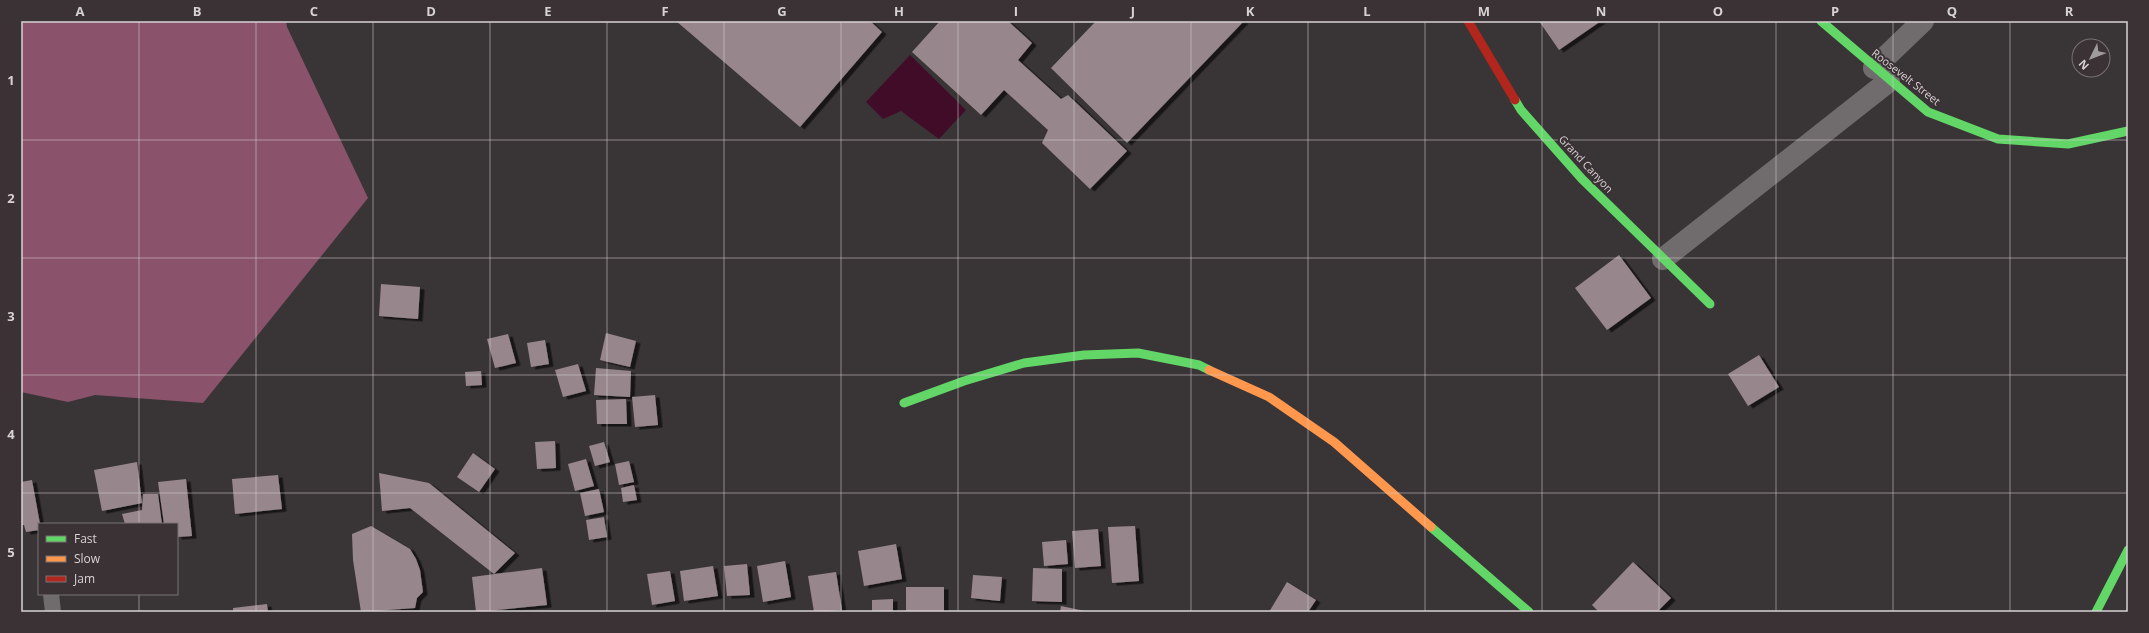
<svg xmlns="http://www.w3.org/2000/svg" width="2149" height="633" font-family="'Open Sans',sans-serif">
	<defs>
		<filter id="shadow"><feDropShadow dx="4.5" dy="2.5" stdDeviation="0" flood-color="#0009"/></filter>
	</defs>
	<rect width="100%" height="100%" fill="#393436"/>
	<polygon fill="#8b526b" points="21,21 286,21 287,27 368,198 203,403 95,395 68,402 21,392"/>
	<polygon fill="#410c28" points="910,55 966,110 939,139 901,111 883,119 866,102"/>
	<g fill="#97878d" filter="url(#shadow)">
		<polygon points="676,21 870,21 882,32 800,127"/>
		<polygon points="940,21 1008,21 1032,43 1018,60 1061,99 1068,95 1127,151 1090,189 1042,143 1048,130 1004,90 981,115 912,52"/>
		<polygon points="1096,21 1244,21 1127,143 1051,68"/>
		<polygon points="1539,21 1601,21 1559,50"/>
		<polygon points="1619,255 1651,298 1607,330 1575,288"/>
		<polygon points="381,284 420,287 418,319 379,316"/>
		<polygon points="606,333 636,341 630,367 600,360"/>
		<polygon points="508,334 516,363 495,368 487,339"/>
		<polygon points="545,340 549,364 531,367 527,343"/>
		<polygon points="1759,355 1779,387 1748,406 1728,374"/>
		<polygon points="578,364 586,391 563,397 555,370"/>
		<polygon points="596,368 631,371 630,397 594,395"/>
		<polygon points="481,371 482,385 466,386 465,372"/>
		<polygon points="655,395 658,425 635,427 632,397"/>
		<polygon points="626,399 627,424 597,424 596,400"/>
		<polygon points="555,441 556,468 537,469 535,442"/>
		<polygon points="604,442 610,462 595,466 589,446"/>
		<polygon points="473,453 495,469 479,492 457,477"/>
		<polygon points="586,459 594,486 575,491 568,464"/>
		<polygon points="629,461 634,482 619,485 615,464"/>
		<polygon points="137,462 142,503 102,511 94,470"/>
		<polygon points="379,473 429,483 515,553 494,574 410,508 382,511"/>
		<polygon points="278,475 282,509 235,514 232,479"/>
		<polygon points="186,479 192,536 177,537 177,524 164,524 158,482"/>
		<polygon points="32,480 40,524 39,530 26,532 24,525 21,525 21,482"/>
		<polygon points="634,485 637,500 623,502 621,488"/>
		<polygon points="599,489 604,512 585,516 580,493"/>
		<polygon points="143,494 158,494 162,524 125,524 122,514 142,510"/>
		<polygon points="604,517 607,537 589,540 586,520"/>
		<polygon points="371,526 410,549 416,559 420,570 423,592 417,598 415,608 361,612 353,560 352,534"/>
		<polygon points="1135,526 1139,581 1112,583 1108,527"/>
		<polygon points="1098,529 1101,566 1075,568 1072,531"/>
		<polygon points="1066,540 1068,564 1044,566 1042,542"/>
		<polygon points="896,544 902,579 864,586 858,551"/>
		<polygon points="785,561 791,597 763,602 757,566"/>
		<polygon points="1633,562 1671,598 1657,612 1599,612 1592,605"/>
		<polygon points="747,564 750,595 727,596 724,566"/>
		<polygon points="713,566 718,596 684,601 680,571"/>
		<polygon points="542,568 547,605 476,612 472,577"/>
		<polygon points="1033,568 1062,569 1062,602 1032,601"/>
		<polygon points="670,571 675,601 652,605 647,574"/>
		<polygon points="836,572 842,610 814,612 808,576"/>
		<polygon points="973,575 1002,577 1000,601 971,598"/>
		<polygon points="1287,582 1316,600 1308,612 1269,612"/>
		<rect x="906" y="587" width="38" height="25"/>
		<polygon points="893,599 893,612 872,612 872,600"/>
		<polygon points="267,604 268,612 233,612 233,608"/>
		<polygon points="1061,606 1085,611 1085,612 1060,612"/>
	</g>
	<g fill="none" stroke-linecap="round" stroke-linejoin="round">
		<polyline stroke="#706b6d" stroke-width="16" points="51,594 53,612"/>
		<g stroke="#706b6d" stroke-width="22">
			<polyline points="1874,68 1923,21"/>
			<polyline points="1663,259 1889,81"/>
		</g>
		<g stroke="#63d668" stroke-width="9">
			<polyline points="1821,21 1928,112 1998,139 2068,144 2128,131"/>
			<polyline points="1515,100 1521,110 1582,179 1710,304"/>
			<polyline points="904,403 964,381 1024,363 1084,355 1138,353 1199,365 1209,370"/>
			<polyline points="1431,527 1529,612"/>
			<polyline points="2096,612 2128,550"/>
		</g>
		<polyline stroke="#ff974d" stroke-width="9" points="1209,370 1269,397 1334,442 1431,527"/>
		<polyline stroke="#b3261e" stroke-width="9" points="1468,21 1515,100"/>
	</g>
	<path fill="none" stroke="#d7d2d4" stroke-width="1" stroke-opacity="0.55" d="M139,21v503M256,21v591M373,21v591M490,21v591M607,21v591M724,21v591M841,21v591M958,21v591M1074,21v591M1191,21v591M1308,21v591M1425,21v591M1542,21v591M1659,21v591M1776,21v591M1893,21v591M2010,21v591M21,140h2107M21,258h2107M21,375h2107M21,493h2107M139,594v18"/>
	<g text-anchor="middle" stroke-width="4" stroke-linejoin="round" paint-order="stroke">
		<g font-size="11" fill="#d7d2d4" stroke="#3b3235">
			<text transform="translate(1906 77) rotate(38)" y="4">Roosevelt Street</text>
			<text transform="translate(1586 164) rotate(47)" y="4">Grand Canyon</text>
		</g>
	</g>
	<rect width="2149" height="633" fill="none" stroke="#3b3235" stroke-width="44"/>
	<rect x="38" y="523" width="140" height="72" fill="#3b3235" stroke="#797275"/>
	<rect x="46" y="536" width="20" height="6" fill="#63d668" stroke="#797275"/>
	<text x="74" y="543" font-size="12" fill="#d7d2d4">Fast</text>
	<rect x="46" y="556" width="20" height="6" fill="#ff974d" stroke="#797275"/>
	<text x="74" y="563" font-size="12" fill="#d7d2d4">Slow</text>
	<rect x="46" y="576" width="20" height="6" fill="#b3261e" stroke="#797275"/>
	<text x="74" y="583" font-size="12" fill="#d7d2d4">Jam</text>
	<g transform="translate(2091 58) rotate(227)"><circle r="19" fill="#3b3235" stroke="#797275"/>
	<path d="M0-3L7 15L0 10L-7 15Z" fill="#a09b9d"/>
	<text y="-6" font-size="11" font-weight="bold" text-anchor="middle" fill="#d7d2d4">N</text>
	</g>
	<rect x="22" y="22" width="2105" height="589" fill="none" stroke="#d7d2d4" stroke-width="1.5"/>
	<g font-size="13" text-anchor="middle" font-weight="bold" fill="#d7d2d4">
		<text x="80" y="16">A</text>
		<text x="197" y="16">B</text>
		<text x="314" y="16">C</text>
		<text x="431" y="16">D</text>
		<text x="548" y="16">E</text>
		<text x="665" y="16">F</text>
		<text x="782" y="16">G</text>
		<text x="899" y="16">H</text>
		<text x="1016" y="16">I</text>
		<text x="1133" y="16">J</text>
		<text x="1250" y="16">K</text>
		<text x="1367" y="16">L</text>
		<text x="1484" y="16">M</text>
		<text x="1601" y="16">N</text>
		<text x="1718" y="16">O</text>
		<text x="1835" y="16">P</text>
		<text x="1952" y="16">Q</text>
		<text x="2069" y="16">R</text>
		<text x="11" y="85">1</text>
		<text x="11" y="203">2</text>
		<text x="11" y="321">3</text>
		<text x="11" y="439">4</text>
		<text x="11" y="557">5</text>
	</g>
</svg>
